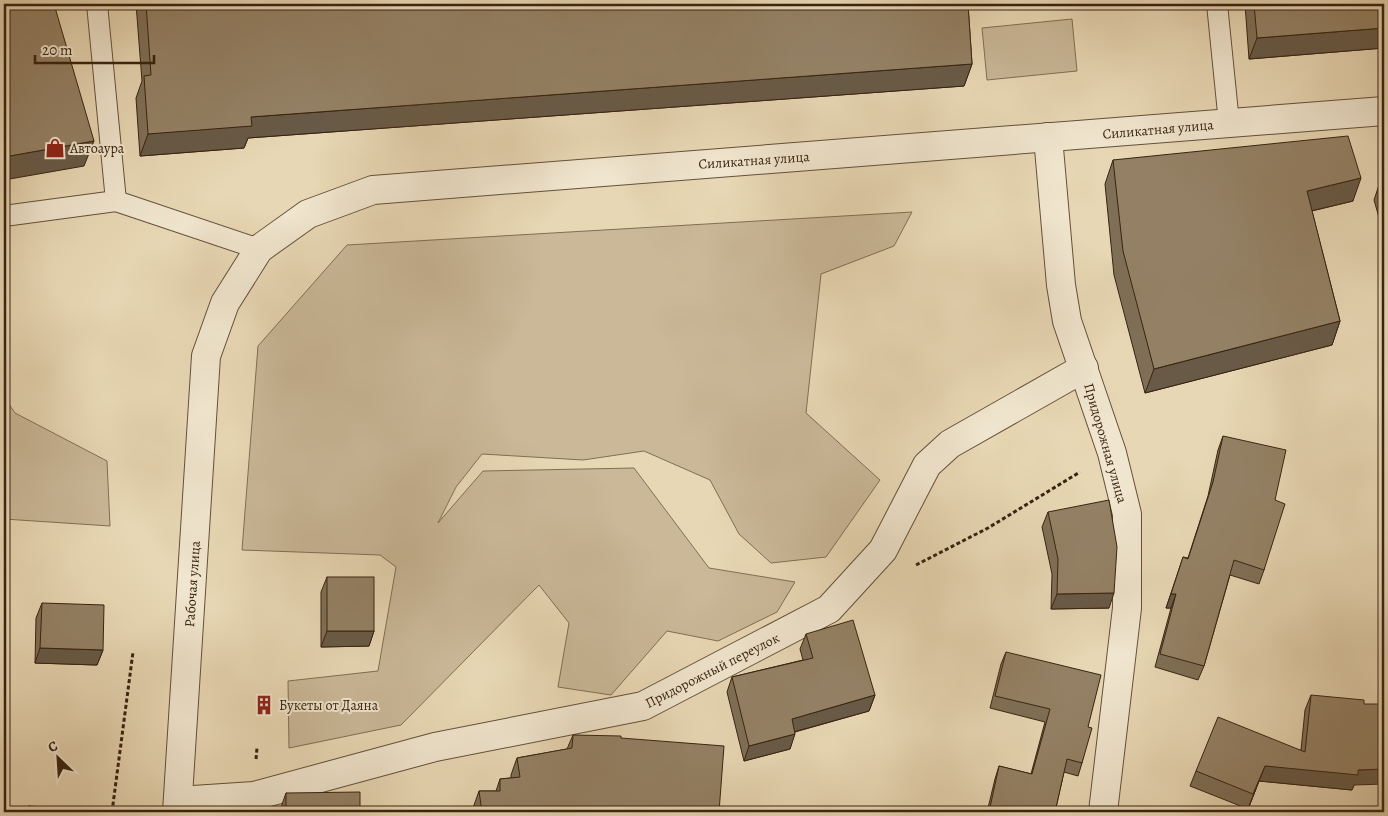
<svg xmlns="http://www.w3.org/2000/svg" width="1388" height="816" font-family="Alegreya,serif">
	<rect width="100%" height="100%" fill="#e8d7b4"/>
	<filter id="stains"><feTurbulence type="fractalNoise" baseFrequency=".004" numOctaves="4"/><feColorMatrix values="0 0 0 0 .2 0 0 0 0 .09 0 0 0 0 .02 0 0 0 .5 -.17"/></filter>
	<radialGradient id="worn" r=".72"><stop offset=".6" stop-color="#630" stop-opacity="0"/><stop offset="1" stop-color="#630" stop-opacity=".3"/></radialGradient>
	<g fill="#cab898" stroke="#816e54">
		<polygon points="1072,19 1077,71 987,80 982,28"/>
		<polygon points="912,212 894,246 821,274 806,413 880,480 826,557 771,563 739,534 710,480 644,451 583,460 482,454 456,487 438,523 483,471 634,468 709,568 795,582 777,612 718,641 667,631 611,695 558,687 569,623 539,585 401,725 289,748 288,681 378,671 396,567 380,555 242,550 258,346 347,245"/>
		<polygon points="4,397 15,413 107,461 110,526 4,519"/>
	</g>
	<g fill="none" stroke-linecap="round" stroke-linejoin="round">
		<defs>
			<g id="service">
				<polyline points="97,4 116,201"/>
				<polyline points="1217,4 1229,123"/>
				<polyline points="4,216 116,201 259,249"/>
			</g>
			<g id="minor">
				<polyline points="1048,137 1061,285 1067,321 1112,453 1127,514 1127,608 1103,812"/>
				<polyline points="178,801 254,796 435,747 643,706 829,609 883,550 927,465 950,444 1084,368"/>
			</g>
			<polyline id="tertiary" points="177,812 206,356 225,303 259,249 308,214 373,190 1384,111"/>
		</defs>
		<use href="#service" stroke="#645039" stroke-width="22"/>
		<use href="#minor" stroke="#645039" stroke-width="30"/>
		<use href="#tertiary" stroke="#645039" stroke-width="30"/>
		<g stroke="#382310" stroke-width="3" stroke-dasharray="4 2.5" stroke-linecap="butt">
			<polyline points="916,565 988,528 1080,472"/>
			<polyline points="256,759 257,748"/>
			<polyline points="112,812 133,652"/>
		</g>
		<use href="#service" stroke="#f0e5ce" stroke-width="20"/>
		<use href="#minor" stroke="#f0e5ce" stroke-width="28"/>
		<use href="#tertiary" stroke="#f0e5ce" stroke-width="28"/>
	</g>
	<g fill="#7f6f57" stroke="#382310">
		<polygon points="136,4 968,4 972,64 964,86 248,138 244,148 140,156 136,98 142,81"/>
		<polygon points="1245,4 1384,4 1384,48 1249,59"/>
		<polygon points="1113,160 1353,201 1312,211 1340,321 1332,345 1145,393 1114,275 1105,184"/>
		<polygon points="1384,178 1384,235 1374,200 1381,179"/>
		<polygon points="1223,436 1275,500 1264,570 1259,584 1230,575 1204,666 1198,680 1155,667 1171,608 1166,608 1183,557 1188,558 1208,496 1218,450"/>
		<polygon points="1048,512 1109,608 1051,609 1052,574 1042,527"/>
		<polygon points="327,577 374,631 369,646 321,647 321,592"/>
		<polygon points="42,603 103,650 97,665 35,663 36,618"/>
		<polygon points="806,634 875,695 869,711 795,732 790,749 744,761 727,692 732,677 803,660 800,649"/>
		<polygon points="1006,652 1088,727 1082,763 1078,776 1064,772 1055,812 987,812 995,779 999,766 1031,774 1045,722 990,708 1001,664"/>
		<polygon points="1311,695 1354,785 1352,790 1259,781 1248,809 1190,786 1196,771 1301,750 1305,710"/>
		<polygon points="573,735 621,738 719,812 474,812 473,808 479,791 496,791 500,779 511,778 511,775 517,758 567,749"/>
		<polygon points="286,793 360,812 280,812 280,810"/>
	</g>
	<g fill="#685a47" stroke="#382310">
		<polygon points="1384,28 1384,48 1249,59 1257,38"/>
		<polygon points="972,64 964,86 248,138 244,148 140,156 148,134 251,117"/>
		<polygon points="94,141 84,166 4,180 4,157"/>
		<polygon points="1361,178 1353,201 1298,214 1307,191"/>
		<polygon points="1340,321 1332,345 1145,393 1154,369"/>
		<polygon points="1114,593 1109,608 1051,609 1057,594"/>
		<polygon points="1171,594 1176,594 1171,608 1166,608"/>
		<polygon points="327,631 374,631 369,646 321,647"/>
		<polygon points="40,648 103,650 97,665 35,663"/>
		<polygon points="875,695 869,711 786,734 792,719"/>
		<polygon points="795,734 790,749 744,761 749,746"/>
		<polygon points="1265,766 1358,770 1384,769 1384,784 1354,785 1352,790 1259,781 1248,809"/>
	</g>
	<g fill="#948165" stroke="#382310">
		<polygon points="4,4 54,4 94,141 4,157"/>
		<polygon points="146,4 968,4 972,64 251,117 252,126 148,134 144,76 151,75"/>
		<polygon points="1254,4 1384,4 1384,28 1257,38"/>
		<polygon points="1348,136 1361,178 1307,191 1340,321 1154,369 1123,251 1113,160"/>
		<polygon points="1384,178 1384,188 1381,179"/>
		<polygon points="1223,436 1286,450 1275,500 1285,504 1264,570 1234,560 1204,666 1160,654 1176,594 1171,594 1183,557 1188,559 1213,482"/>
		<polygon points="1109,500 1117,547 1114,593 1057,594 1058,559 1048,512"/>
		<rect x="327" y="577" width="47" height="54"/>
		<polygon points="42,603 104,605 103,650 40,648"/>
		<polygon points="853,620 875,695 792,719 795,734 749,746 732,677 813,658 806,634"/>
		<polygon points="1006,652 1101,675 1088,727 1092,728 1082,763 1067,759 1055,812 989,812 999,766 1032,774 1050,709 995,696"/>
		<polygon points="1311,695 1364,700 1364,704 1384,704 1384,769 1358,770 1358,775 1265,766 1253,794 1196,771 1218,717 1305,752"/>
		<polygon points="573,735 621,736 621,738 724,746 719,812 482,812 479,791 500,791 500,779 520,777 517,758 572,748"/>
		<polygon points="360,792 360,812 286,812 286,793"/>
		<polygon points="28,806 96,810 96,812 28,812"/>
		<polygon points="881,807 903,812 879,812"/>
	</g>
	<defs>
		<symbol id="shop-bare" viewBox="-9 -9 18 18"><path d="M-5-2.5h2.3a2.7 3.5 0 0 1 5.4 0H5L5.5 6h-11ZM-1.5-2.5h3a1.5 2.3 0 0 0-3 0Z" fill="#8f2418" stroke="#f0e5ce" stroke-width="2.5" paint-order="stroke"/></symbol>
		<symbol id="building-bare" viewBox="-9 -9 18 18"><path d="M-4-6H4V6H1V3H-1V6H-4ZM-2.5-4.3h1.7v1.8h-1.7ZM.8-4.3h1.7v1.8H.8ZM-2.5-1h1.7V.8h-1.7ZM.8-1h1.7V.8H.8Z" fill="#8f2418" stroke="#f0e5ce" stroke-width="2.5" paint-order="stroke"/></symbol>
	</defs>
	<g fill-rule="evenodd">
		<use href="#shop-bare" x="41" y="134" width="28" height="28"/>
		<use href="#building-bare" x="250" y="691" width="28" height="28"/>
	</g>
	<g text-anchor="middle" stroke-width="4" stroke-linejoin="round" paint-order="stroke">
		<g font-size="14" fill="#382310" stroke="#f0e5ce">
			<text transform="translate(1158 129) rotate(-5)" y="5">Силикатная улица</text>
			<text transform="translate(754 160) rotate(-4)" y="5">Силикатная улица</text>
			<text transform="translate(1106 443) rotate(74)" y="5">Придорожная улица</text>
			<text transform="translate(192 584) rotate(-86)" y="5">Рабочая улица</text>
			<text transform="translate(712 670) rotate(-27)" y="5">Придорожный переулок</text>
		</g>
		<g font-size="14" fill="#382310" stroke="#f0e5ce" text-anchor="start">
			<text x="70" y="153">Автоаура</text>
			<text x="279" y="710">Букеты от Даяна</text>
		</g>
	</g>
	<rect width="1388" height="816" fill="none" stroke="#e8d7b4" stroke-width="20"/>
	<rect x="5" y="5" width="1378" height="806" fill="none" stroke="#382310" stroke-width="2.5"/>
	<rect x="10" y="10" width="1368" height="796" fill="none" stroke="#382310"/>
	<g transform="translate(58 758) rotate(335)" stroke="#f0e5ce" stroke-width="4" paint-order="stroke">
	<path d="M0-4L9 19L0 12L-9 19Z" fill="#382310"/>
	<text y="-8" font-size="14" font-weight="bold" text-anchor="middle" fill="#382310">С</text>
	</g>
	<path d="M35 55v8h119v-8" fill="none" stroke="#382310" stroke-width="2.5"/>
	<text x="42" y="55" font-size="15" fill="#382310" stroke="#f0e5ce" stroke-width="4" paint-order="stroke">20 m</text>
	<rect width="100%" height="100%" filter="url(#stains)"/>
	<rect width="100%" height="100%" fill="url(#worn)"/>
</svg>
